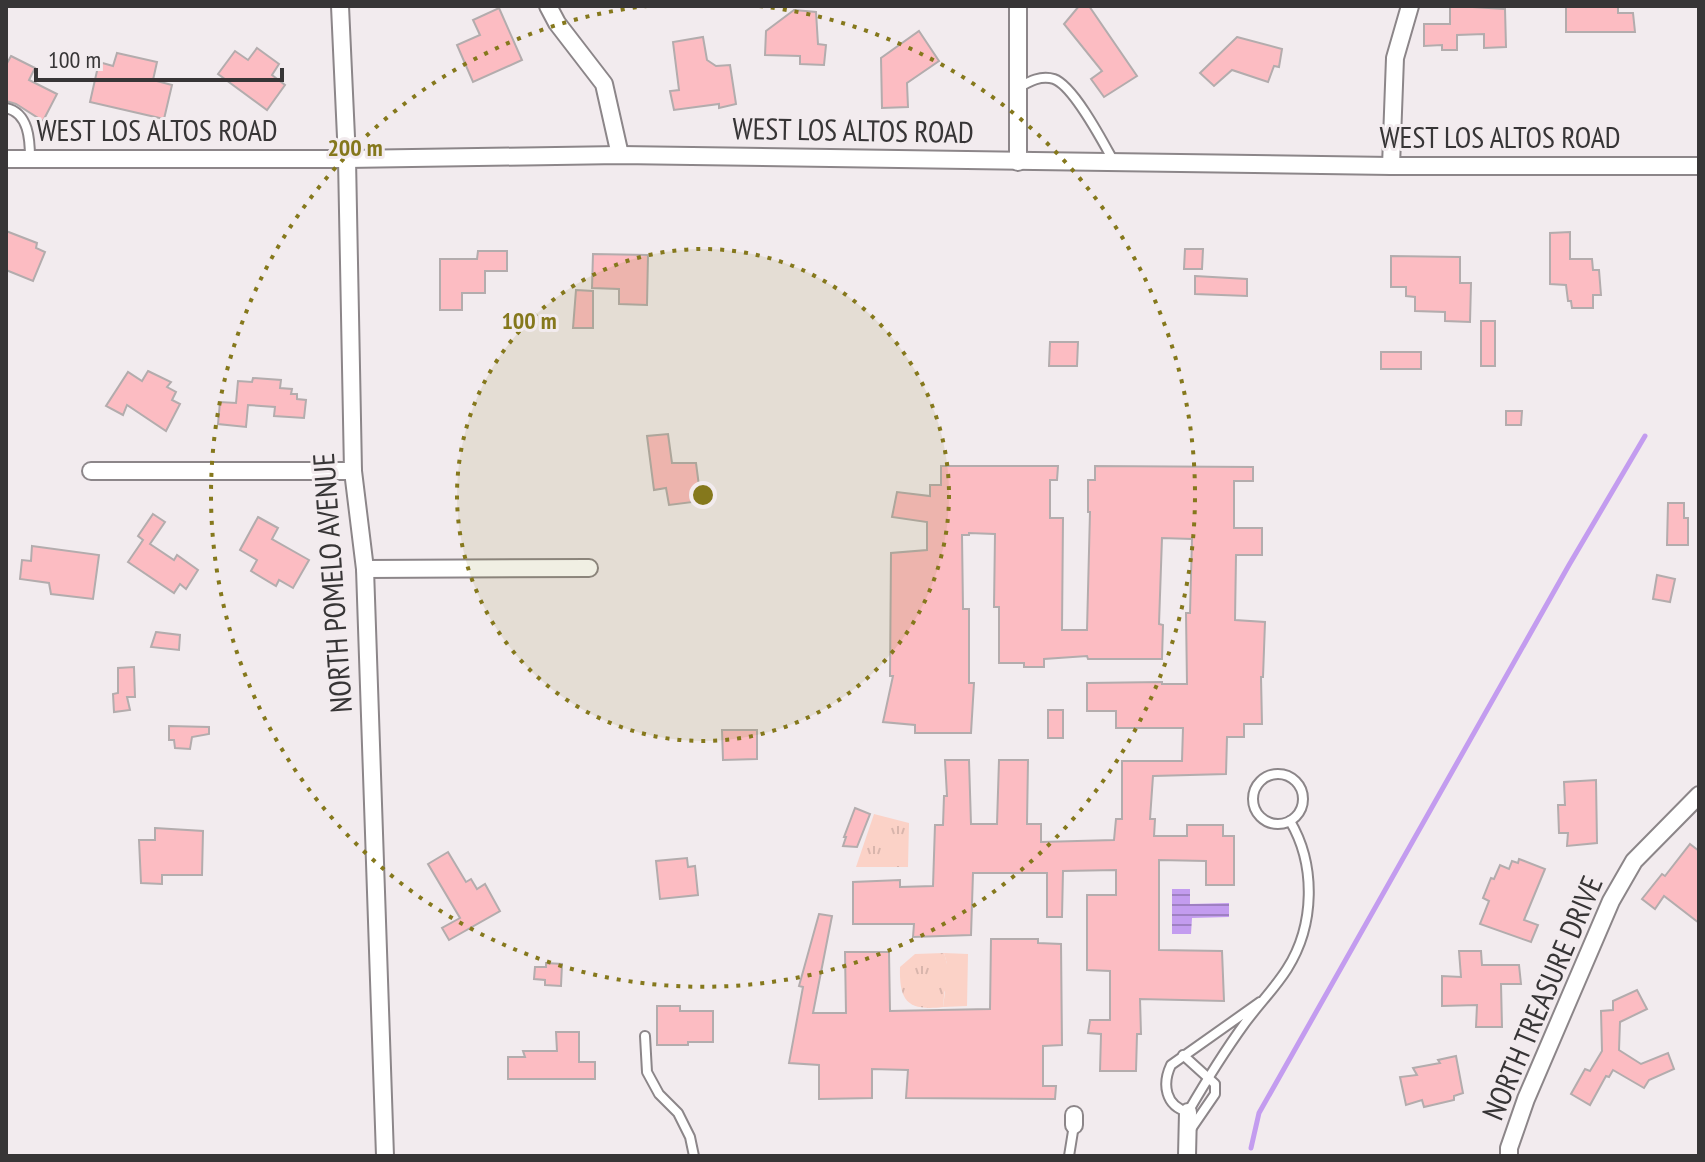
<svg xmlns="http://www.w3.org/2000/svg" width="1705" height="1162" font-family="'PT Sans Narrow',sans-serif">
	<defs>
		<pattern id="grass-tufts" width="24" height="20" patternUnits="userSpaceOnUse" patternTransform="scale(2)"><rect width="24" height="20" fill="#fbd2c7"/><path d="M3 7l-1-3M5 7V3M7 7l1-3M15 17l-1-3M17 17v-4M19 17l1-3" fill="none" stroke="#d8b5ac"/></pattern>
		<pattern id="water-rules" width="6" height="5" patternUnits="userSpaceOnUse" patternTransform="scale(2)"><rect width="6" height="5" fill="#c39cef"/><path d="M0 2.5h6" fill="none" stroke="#9f80c2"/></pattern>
	</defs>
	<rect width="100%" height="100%" fill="#f2ebee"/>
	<g fill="url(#grass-tufts)">
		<polygon points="874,814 909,823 908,867 856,867"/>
		<path d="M944,953l3,11 -4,43c-35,4 -44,-5 -43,-40l15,-13z"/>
	</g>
	<polygon fill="#fbd2c7" points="944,953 968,954 967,1006 943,1007 945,992 937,978 947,964"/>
	<polygon fill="url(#water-rules)" points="1172,889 1190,889 1190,904 1229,903 1229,917 1192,918 1191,934 1172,934"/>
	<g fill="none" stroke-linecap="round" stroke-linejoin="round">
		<polyline stroke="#c39cef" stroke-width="5" points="1251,1148 1259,1113 1569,565 1645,436"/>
	</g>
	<g fill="#fcbcc2" stroke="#b3acad" stroke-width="2">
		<polygon points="1079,6 1089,6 1137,76 1104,97 1091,79 1102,71 1064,24"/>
		<polygon points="1456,6 1505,9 1506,47 1484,48 1484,34 1457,35 1457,50 1442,50 1442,45 1424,46 1424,24 1450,24 1450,7"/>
		<polygon points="1566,6 1618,6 1618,13 1633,13 1635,32 1566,32"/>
		<polygon points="499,8 522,60 473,82 457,45 480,35 473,20"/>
		<polygon points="794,10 816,12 818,44 826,45 824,65 800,64 800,56 765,55 766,31"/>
		<polygon points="919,31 939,61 907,83 908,107 882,108 881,58"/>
		<polygon points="703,37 707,60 716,66 730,65 736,104 719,108 719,104 674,110 670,91 679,90 673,42"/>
		<polygon points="1237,37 1282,49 1279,67 1274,66 1268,82 1232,70 1214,86 1200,73"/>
		<polygon points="257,48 279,64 272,75 285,85 267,110 218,74 235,51 248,60"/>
		<polygon points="117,53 157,62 153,80 172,85 164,119 90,102 99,62 113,66"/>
		<polygon points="11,56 35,68 29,80 57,94 43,121 16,104 6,101 6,65"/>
		<polygon points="6,231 37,243 36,248 45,252 33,281 6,270"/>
		<polygon points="1570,232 1570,259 1592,259 1593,270 1599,270 1601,295 1593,295 1593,308 1572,308 1571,301 1568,301 1566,285 1550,284 1550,233"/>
		<polygon points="1185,249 1203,249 1202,269 1184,269"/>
		<polygon points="478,251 507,251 507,271 485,271 485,293 462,293 462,310 440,310 440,259 477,259"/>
		<polygon points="593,254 648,255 647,305 619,304 619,289 592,288"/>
		<polygon points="1391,256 1460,257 1460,283 1471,283 1470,322 1445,321 1445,312 1415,311 1415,297 1406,296 1406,287 1391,287"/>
		<polygon points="1195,276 1247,279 1247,296 1195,294"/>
		<polygon points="576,290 593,291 593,328 573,328"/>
		<rect x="1481" y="321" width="14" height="45"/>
		<polygon points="1050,342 1078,342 1077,366 1049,366"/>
		<rect x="1381" y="352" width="40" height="17"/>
		<polygon points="148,371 171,382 167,387 176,392 172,400 180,404 166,431 127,405 123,415 106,406 128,372 142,381"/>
		<polygon points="253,378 281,380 280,388 292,389 291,394 297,394 297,399 306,400 304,418 274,416 275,407 248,405 246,427 218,424 220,402 236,403 238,381 252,382"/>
		<polygon points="1506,411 1522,411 1521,425 1506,425"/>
		<polygon points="668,434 672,463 696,463 701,501 669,505 666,488 654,490 647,436"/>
		<polygon points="941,466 1058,466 1057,480 1050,480 1050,518 1063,518 1062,630 1087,630 1090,512 1088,512 1088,480 1095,480 1095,466 1253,467 1253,481 1234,481 1234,528 1262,528 1262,555 1236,555 1235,620 1265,622 1263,677 1261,677 1262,724 1244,724 1244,737 1227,737 1226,774 1153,776 1150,819 1155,819 1154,836 1187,836 1187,825 1223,825 1223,836 1234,836 1234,885 1206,885 1206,861 1159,860 1159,950 1222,951 1224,1001 1140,999 1141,1034 1137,1034 1136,1071 1100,1071 1101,1034 1088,1033 1090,1020 1110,1020 1110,971 1087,970 1087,895 1116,895 1116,870 1063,871 1062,917 1047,917 1047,873 973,873 971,935 913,937 914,924 853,924 853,882 900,880 900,887 933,886 935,825 943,825 944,796 947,796 945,760 969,760 971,824 997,824 999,760 1028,760 1027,824 1041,824 1041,842 1114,840 1116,819 1122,819 1122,761 1182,761 1183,728 1116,728 1116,711 1087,711 1087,683 1162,682 1162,684 1187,684 1186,613 1190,613 1192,539 1162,538 1159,624 1163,625 1162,659 1088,659 1087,656 1044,659 1044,667 1024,667 1024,663 999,663 999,607 994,607 995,534 969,533 969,535 962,535 963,609 969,609 969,683 974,683 971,733 915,733 915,725 883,722 893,676 890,676 891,553 927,550 927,522 892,517 897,492 930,496 930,485 941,485"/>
		<polygon points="1668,503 1684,503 1684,518 1688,518 1688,545 1667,545"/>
		<polygon points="153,514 165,522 150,544 174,560 177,555 198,570 186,589 180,584 174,593 128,562 143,540 138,536"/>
		<polygon points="258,517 278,528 272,539 309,560 293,588 279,580 276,586 251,571 257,560 240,550"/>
		<polygon points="32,546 99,555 93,599 51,594 49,583 20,579 22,560 31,561"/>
		<polygon points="1657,575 1675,579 1670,602 1653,599"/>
		<polygon points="156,632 180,635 179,650 151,647"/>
		<polygon points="134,667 135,697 127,697 130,710 114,712 113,694 118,693 118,668"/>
		<rect x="1048" y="710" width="15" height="28"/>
		<polygon points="169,726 209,727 209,734 192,737 190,749 175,748 174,740 169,740"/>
		<polygon points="722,730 757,730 757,759 723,760"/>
		<polygon points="1596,780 1597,843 1567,846 1568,833 1559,833 1558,805 1565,805 1564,782"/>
		<polygon points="855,808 870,814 857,847 843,846 846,837 844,837"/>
		<polygon points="155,828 203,831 202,875 162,875 162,884 141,883 139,840 155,840"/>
		<polygon points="1690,844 1699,851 1699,923 1664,896 1655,909 1642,899 1662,874 1665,876"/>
		<polygon points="448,852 466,882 471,879 477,889 485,884 500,911 449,940 442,928 460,918 428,864"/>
		<polygon points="687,858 688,867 695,866 698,895 660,899 656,861"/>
		<polygon points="1519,859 1545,869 1524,920 1538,925 1531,942 1480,924 1489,901 1483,898 1491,878 1494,879 1500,865 1509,869 1512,861 1518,863"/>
		<polygon points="819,914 832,916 813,1013 846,1013 845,952 889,952 890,1011 990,1009 991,939 1038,939 1038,943 1061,944 1062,1045 1043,1046 1043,1086 1056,1086 1055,1099 906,1098 908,1070 872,1069 872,1098 819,1099 819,1065 789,1063 803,987 799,986"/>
		<polygon points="1459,951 1481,951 1482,965 1519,965 1521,984 1501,984 1502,1027 1476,1027 1477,1005 1442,1006 1442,976 1461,977"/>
		<polygon points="546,963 562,964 561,986 545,985 545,980 534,979 535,967 546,967"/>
		<polygon points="1637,990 1647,1009 1620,1022 1619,1050 1641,1064 1668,1053 1674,1069 1649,1080 1644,1088 1613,1070 1609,1077 1606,1076 1590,1105 1571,1094 1585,1069 1590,1071 1602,1051 1601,1011 1613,1010 1613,1001"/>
		<polygon points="657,1006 680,1006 680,1011 713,1011 713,1042 688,1042 688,1045 657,1045"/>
		<polygon points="556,1032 579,1032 579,1062 595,1062 595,1079 508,1079 508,1057 525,1057 523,1051 557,1051"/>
		<polygon points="1456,1056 1463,1093 1454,1096 1454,1100 1424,1107 1422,1100 1406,1105 1400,1077 1417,1075 1413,1068 1440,1063 1438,1060"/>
	</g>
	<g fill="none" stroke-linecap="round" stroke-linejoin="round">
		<defs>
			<g id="lane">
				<path d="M1018,88c12,-7 23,-13 36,-9 20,7 50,65 60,83"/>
				<path d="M6,108c23,5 24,32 24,51"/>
				<circle cx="1278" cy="799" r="25"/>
				<path d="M1260,1002l-89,63c-9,19 -6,41 17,47 18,-31 36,-60 57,-89 14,-19 30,-35 42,-54 28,-44 29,-104 3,-148"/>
				<polyline points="645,1036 647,1072 659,1094 678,1113 690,1137 694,1156"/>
				<polyline points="1183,1055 1215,1084 1215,1094 1191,1129"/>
				<polyline points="1069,1156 1074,1125"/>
			</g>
			<g id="street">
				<polyline points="340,6 347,159 353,471 365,569 385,1156"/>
				<polyline points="548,6 557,23 604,84 620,155"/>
				<polyline points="6,159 347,159 620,155 1391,166 1699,166"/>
				<polyline points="1018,162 1018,6"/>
				<polyline points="1391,166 1395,58 1410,6"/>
				<polyline points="91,471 353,471"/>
				<polyline points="365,569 589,568"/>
				<polyline points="1074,1125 1074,1115"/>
				<polyline points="1187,1156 1188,1112"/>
				<polyline points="1509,1156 1509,1148 1526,1099 1611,901 1634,861 1699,795"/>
			</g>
		</defs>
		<use href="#lane" stroke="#8c8689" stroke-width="12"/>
		<use href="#street" stroke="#8c8689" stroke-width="20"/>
		<use href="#lane" stroke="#fff" stroke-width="8"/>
		<use href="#street" stroke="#fff" stroke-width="16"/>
	</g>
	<circle cx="703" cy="495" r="246" fill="#85781c" fill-opacity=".12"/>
	<g fill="none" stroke="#85781c" stroke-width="4" stroke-dasharray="4 8">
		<circle cx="703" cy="495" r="246"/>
		<path d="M759 6A492 492 0 1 1 647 6"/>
	</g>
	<g text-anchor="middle" stroke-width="6" stroke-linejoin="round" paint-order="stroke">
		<g font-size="30" fill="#373536" stroke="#f2ebee">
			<text x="157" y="141">WEST LOS ALTOS ROAD</text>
			<text transform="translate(853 131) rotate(1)" y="10">WEST LOS ALTOS ROAD</text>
			<text x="1500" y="148">WEST LOS ALTOS ROAD</text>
			<text transform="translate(333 583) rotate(-94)" y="10">NORTH POMELO AVENUE</text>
			<text transform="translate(1543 998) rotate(-67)" y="10">NORTH TREASURE DRIVE</text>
		</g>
	</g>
	<circle cx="703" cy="495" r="12" fill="#85781c" stroke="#f2ebee" stroke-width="4"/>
	<g font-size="24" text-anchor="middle" font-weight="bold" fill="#85781c" stroke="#f2ebee" stroke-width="6" stroke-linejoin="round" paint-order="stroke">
		<text x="355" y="156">200 m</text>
		<text x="529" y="329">100 m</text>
	</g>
	<rect width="1705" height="1162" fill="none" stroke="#373536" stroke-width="16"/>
	<path d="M36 68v12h246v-12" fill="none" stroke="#373536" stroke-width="4"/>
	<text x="48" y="68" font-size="24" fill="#373536" stroke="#f2ebee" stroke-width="6" paint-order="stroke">100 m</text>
</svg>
